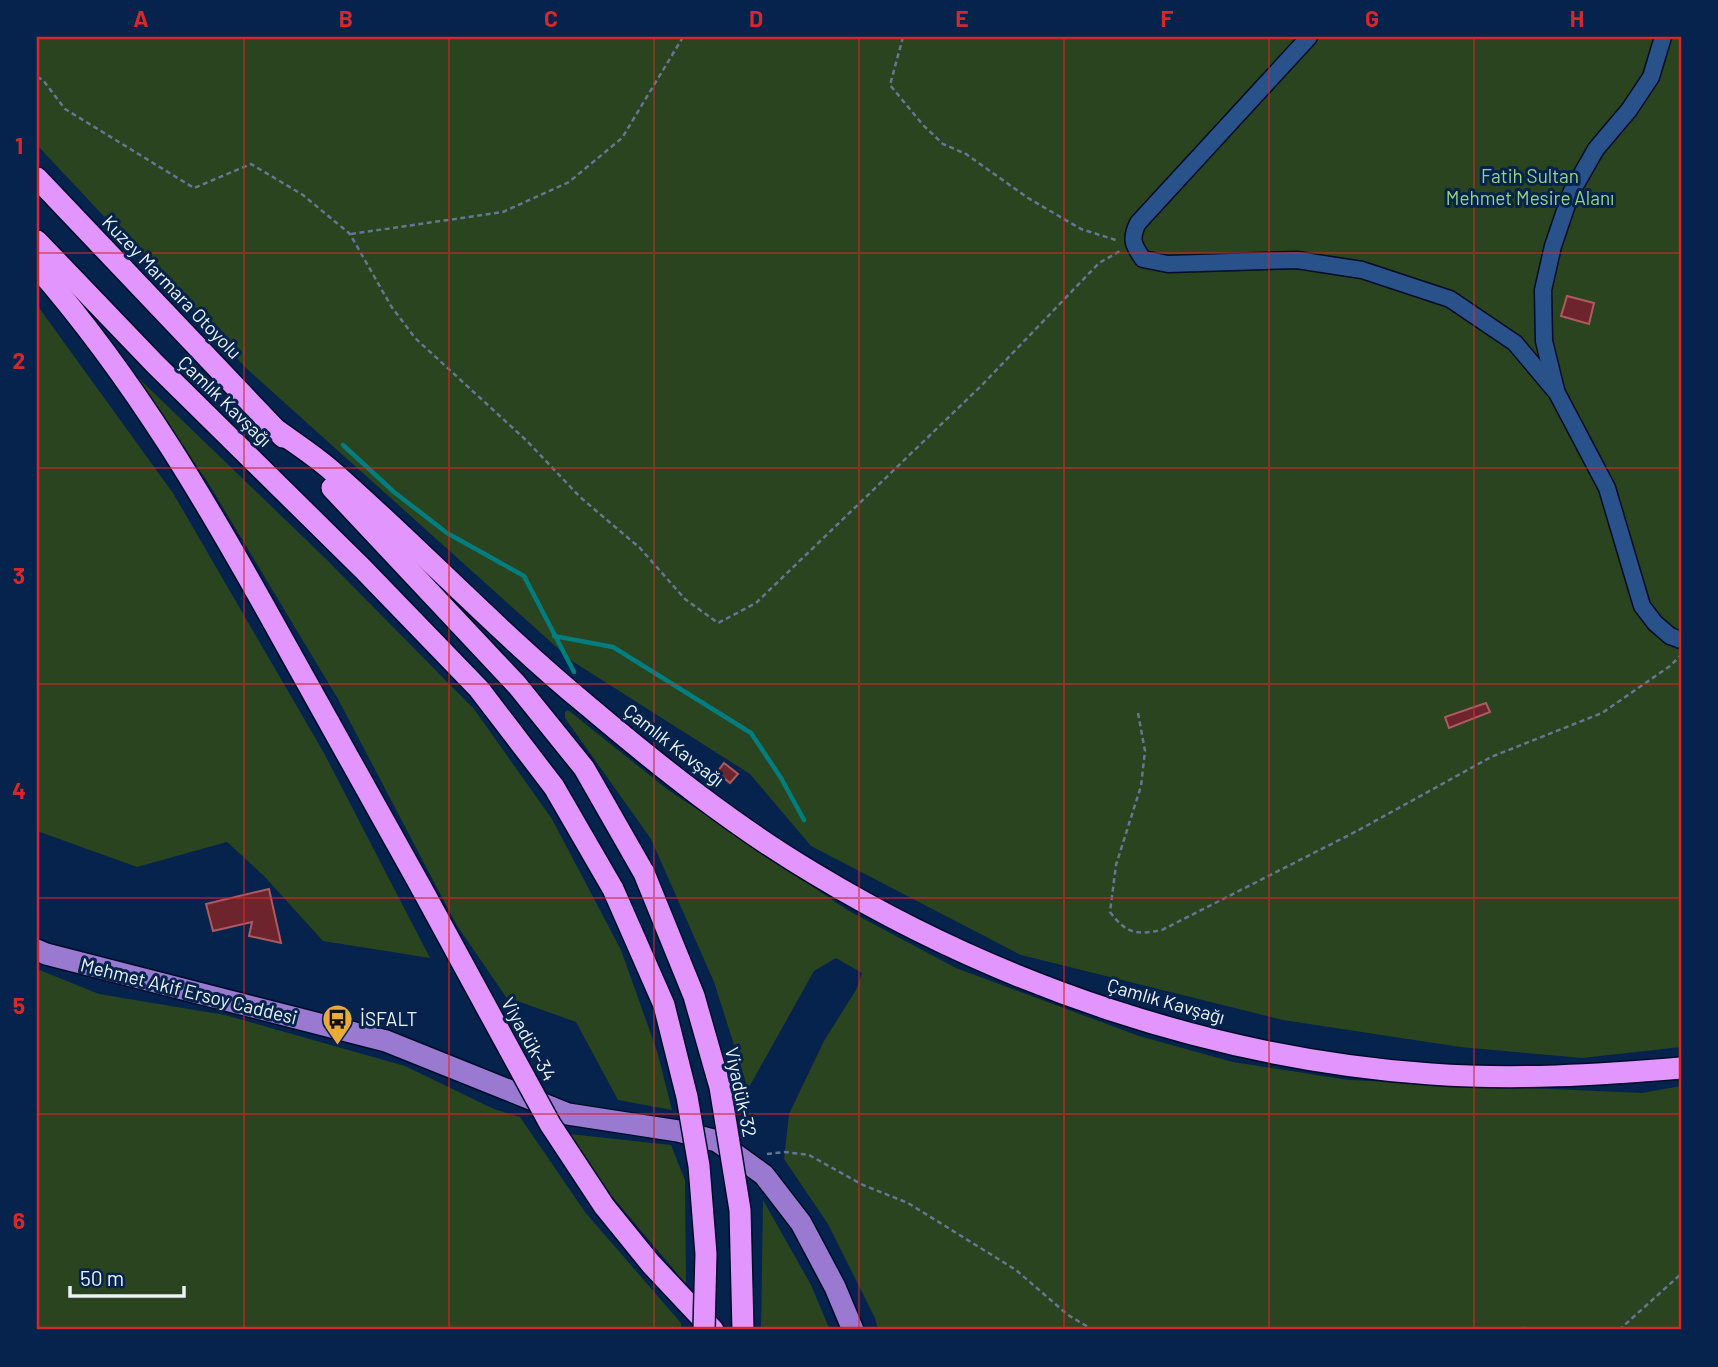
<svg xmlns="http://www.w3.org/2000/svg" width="1718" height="1367" font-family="Barlow,sans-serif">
	<rect width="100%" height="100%" fill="#05234c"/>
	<g fill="#29441e">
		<polygon points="37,37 1681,37 1681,1047 1582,1058 1460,1047 1283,1020 1021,955 811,846 750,774 572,661 246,368 37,145"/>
		<polygon points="37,305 173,493 324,753 430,958 323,941 263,875 227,842 137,867 37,831"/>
		<polygon points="125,365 326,559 474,709 552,819 621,950 657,1051 672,1110 618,1100 576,1022 506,997 456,924 338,699 207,481"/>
		<polygon points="568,710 667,789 849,911 956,968 1139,1036 1233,1062 1349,1080 1642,1093 1681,1086 1681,1330 878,1330 875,1318 828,1224 784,1159 789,1114 824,1041 856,990 862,973 836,958 814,971 748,1089 714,982 651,839 565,718 565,712"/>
		<polygon points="37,969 99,994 225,1015 405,1066 494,1109 520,1117 585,1212 681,1323 681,1330 37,1330"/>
		<polygon points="570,1134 671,1145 685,1180 686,1284 610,1194"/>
		<polygon points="763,1200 811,1285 830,1330 761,1330"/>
	</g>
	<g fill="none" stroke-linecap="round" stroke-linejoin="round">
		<g stroke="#007d7f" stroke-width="4.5">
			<polyline points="343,445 394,492 447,533 524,576 574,672"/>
			<polyline points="554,636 613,647 751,733 781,778 804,820"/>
		</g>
	</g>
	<g fill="#6e242c" stroke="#ac5b60" stroke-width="2">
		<polygon points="1567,296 1594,303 1589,324 1561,316"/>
		<polygon points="1486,703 1490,712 1449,728 1445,717"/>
		<polygon points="724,763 738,774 730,783 717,772"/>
		<polygon points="269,889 281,943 249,936 252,922 213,931 206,904"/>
	</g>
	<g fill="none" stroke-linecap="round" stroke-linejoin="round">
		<defs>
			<g id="minor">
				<path d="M1309,37l-171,186c-8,16 -5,22 5,36l25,5 129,-4 65,10 88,29 65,44 42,50 50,95 35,118 13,17 15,13 11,4"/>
				<polyline points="1556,390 1544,341 1543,290 1553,246 1571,193 1596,149 1629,110 1651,77 1663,37"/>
			</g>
			<polyline id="major" points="37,950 46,954 386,1041 568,1114 678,1131 717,1141 764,1175 801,1223 835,1287 853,1330"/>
			<g id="highway">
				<polyline points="37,178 283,437"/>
				<polyline points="37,241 155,364 363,569 479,689 554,787 613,889"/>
				<path d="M37,267c100,115 172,239 245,371 47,84 93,167 140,251"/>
				<path d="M274,428c19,14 40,27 58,43 87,76 166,161 256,235 71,60 146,120 227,168 184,111 400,185 616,200 84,6 167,1 250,-6"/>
				<polyline points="332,488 517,685 584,768 644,873"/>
				<polyline points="604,1206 651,1264 713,1330"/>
			</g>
		</defs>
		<use href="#minor" stroke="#000c28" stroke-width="19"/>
		<use href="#major" stroke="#000c28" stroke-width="24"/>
		<use href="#highway" stroke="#000c28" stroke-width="24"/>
		<g stroke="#637792" stroke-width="2.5" stroke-dasharray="5 3.5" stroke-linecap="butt">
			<polyline points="903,37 890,85 923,125 943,144 966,154 1028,198 1081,229 1119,241"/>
			<polyline points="37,77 43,80 65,109 194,188 251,164 303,195 350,234 391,306 415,338 527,441 580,497 640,548 685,599 718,623 756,603 982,385 1099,263 1120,251"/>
			<polyline points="351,234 503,212 569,182 622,138 683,37"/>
			<path d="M1138,713l7,38 -4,35 -25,79 -6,47c17,22 25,23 52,18l195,-99 134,-74 111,-44 68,-47 11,-11"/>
			<polyline points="767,1154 785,1152 809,1155 863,1185 908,1203 1016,1270 1068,1315 1093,1330"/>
			<polyline points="1522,1330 1524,1328 1543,1330"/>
			<polyline points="1619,1330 1681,1274"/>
		</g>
		<use href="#minor" stroke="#29528b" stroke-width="16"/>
		<use href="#major" stroke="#997ad0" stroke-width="21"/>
		<use href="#highway" stroke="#e395fe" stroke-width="21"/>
		<defs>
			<g id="highway-bridge">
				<polyline points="644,873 694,996 720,1087 740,1210 743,1330"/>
				<polyline points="422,889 550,1124 604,1206"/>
				<polyline points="613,889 664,1005 687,1097 699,1166 706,1254 704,1330"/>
			</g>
		</defs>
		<use href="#highway-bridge" stroke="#000c28" stroke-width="24" stroke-linecap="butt"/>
		<use href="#highway-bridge" stroke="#e395fe" stroke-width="21"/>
	</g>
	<path fill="none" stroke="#d62828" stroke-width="2" stroke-opacity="0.55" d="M244,37v1293M449,37v1293M654,37v1293M859,37v1293M1064,37v1293M1269,37v1293M1474,37v1293M37,253h1644M37,468h1644M37,684h1644M37,898h1644M37,1114h1644"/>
	<defs>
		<symbol id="bus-pin" viewBox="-11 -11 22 30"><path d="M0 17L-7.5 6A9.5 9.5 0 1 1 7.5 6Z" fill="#eaaa39" stroke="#05234c"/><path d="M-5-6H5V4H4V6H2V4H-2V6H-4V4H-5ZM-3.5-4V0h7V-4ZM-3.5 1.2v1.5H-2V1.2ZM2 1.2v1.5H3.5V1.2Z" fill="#111"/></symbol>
	</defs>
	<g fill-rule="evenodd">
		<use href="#bus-pin" x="320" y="1002" width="35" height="47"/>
	</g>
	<g text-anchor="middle" stroke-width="6" stroke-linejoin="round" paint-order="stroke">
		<g font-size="19" fill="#99d183" stroke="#05234c">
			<text x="1530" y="183">Fatih Sultan<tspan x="1530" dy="22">Mehmet Mesire Alanı</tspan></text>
		</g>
		<g font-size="19" fill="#edf2f9" stroke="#05234c">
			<text transform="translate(172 287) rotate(46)" y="7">Kuzey Marmara Otoyolu</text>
			<text transform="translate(225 401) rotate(44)" y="7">Çamlık Kavşağı</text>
			<text transform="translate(674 745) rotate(38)" y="7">Çamlık Kavşağı</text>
			<text transform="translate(189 991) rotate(14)" y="7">Mehmet Akif Ersoy Caddesi</text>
			<text transform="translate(1166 1001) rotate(16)" y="7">Çamlık Kavşağı</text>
			<text transform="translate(529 1039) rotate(61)" y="7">Viyadük-34</text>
			<text transform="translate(741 1092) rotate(78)" y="7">Viyadük-32</text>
		</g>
		<g font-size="19" fill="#edf2f9" stroke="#05234c" text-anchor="start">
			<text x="360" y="1026">İSFALT</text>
		</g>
	</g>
	<rect width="1718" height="1367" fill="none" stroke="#05234c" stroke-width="77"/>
	<path d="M70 1286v10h114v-10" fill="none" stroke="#edf2f9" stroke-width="3.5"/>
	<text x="80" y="1286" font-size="21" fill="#edf2f9" stroke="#05234c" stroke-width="5" paint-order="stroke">50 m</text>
	<rect x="38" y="38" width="1642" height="1290" fill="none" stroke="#d62828" stroke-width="2.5"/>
	<g font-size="23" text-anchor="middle" font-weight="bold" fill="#d62828">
		<text x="141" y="27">A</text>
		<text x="346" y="27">B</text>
		<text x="551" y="27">C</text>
		<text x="756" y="27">D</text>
		<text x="962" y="27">E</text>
		<text x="1167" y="27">F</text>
		<text x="1372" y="27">G</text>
		<text x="1577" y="27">H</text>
		<text x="19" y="154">1</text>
		<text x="19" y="369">2</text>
		<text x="19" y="584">3</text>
		<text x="19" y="799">4</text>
		<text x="19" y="1014">5</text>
		<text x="19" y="1229">6</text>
	</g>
</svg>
